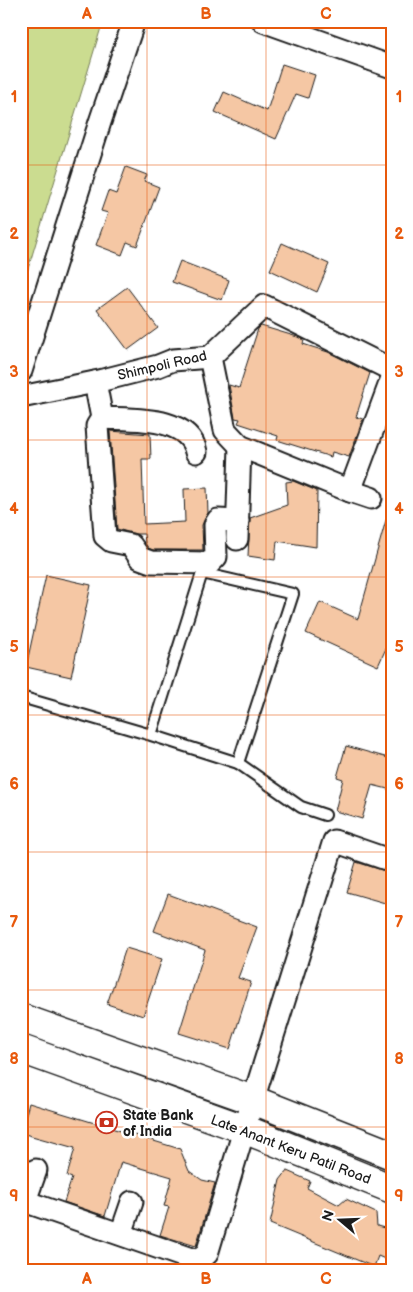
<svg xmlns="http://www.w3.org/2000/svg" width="413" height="1292" font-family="'Balsamiq Sans',sans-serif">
	<rect width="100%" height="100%" fill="#fff"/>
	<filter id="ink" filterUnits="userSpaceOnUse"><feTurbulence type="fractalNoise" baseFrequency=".02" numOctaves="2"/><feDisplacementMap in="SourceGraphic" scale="10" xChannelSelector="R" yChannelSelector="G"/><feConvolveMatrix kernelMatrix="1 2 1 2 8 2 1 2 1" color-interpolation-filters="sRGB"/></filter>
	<g filter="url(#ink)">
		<polygon fill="#cbdc90" stroke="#747c56" points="21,21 103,21 21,292"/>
		<g fill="#f5c7a4" stroke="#1c1c1c">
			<polygon points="282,64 315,75 308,98 296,94 276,139 215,112 224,92 267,111"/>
			<polygon points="126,167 147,175 144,181 159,187 137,246 127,242 122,255 96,245 108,213 101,211 108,191 116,194"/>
			<polygon points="282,243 329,264 317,292 270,270"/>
			<polygon points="180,261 229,280 222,300 172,282"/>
			<polygon points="127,287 158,328 128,350 97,309"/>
			<polygon points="261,326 301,338 304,340 303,344 328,352 370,373 356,417 363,419 349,457 332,452 331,457 277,440 278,436 238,423 240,419 235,418 229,385 239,388 258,329"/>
			<polygon points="110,431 150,434 151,459 142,459 144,524 185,522 184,489 207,488 208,513 202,525 203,550 153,550 148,548 145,543 144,534 135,534 117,529"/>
			<polygon points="293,481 317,491 316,547 277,541 275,560 248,556 250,518 287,505 286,482"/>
			<polygon points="386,520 392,521 392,635 378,666 306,633 320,602 358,619"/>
			<polygon points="46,575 91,585 71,677 26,667"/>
			<polygon points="346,746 392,759 392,790 372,785 362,819 335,811 343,779 337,777"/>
			<polygon points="356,862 392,873 392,905 347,892"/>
			<polygon points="168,894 257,927 238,978 251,982 230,1049 179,1033 205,950 154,931"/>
			<polygon points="126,948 162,959 143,1016 107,1004"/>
			<polygon points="29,1103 180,1149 189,1171 202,1180 215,1183 196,1246 160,1235 169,1207 164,1206 172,1177 121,1162 105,1216 64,1202 72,1178 67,1176 75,1148 21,1133"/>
			<polygon points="287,1171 310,1181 307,1188 339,1205 346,1199 376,1213 377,1226 392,1230 392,1262 378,1256 374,1267 270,1224 280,1180"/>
		</g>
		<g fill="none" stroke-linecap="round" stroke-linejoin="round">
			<defs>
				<g id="lane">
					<polyline points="21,697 151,735 238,763 293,594 202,573 151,735"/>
					<polyline points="238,763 301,807 325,815"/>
				</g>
				<g id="street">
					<polyline points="263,21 392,67"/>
					<polyline points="210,357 225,430 240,446 350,491 392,378"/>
					<polyline points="21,371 100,122 134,21"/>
					<polyline points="95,382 102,418 97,426 105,536 111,541 131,545 140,558 151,562 210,563 216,557 215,525 218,520 238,521"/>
					<polyline points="21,397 95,382 158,366 173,360 210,357 264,306 392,370"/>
					<path d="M102,418c29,2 87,-3 94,34"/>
					<polyline points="350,491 371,498"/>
					<polyline points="237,539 240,446"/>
					<polyline points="21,1200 197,1261 207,1254 253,1100 334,841 392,861"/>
					<polyline points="25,1201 36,1170"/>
					<polyline points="121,1234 132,1202"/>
				</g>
				<g id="secondary">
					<polyline points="21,1018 253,1100 392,1155"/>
					<polyline points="21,1049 244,1129 392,1189"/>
				</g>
			</defs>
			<use href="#lane" stroke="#1c1c1c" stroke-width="14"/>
			<use href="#street" stroke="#1c1c1c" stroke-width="25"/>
			<use href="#secondary" stroke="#1c1c1c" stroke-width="31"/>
			<use href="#lane" stroke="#fff" stroke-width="10"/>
			<use href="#street" stroke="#fff" stroke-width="21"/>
			<use href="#secondary" stroke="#fff" stroke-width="28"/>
		</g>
	</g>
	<path fill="none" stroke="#e8590c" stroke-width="1" stroke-opacity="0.55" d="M147,21v1250M266,21v1250M21,165h371M21,302h371M21,440h371M21,577h371M21,715h371M21,852h371M21,990h371M21,1127h371"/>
	<defs>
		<symbol id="bank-ring" viewBox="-11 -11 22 22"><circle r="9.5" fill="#fff" stroke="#c8321e" stroke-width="1.5"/><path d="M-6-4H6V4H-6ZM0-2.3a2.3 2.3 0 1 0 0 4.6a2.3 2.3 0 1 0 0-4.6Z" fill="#c8321e"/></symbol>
	</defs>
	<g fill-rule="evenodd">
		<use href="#bank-ring" x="94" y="1110" width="25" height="25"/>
	</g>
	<g text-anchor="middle" stroke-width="5" stroke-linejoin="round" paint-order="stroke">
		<g font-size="14" fill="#1c1c1c" stroke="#fff">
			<text transform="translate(162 365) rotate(-13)" y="5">Shimpoli Road</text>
			<text transform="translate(291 1149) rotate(21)" y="5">Late Anant Keru Patil Road</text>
		</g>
		<g font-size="14" font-weight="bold" fill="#1c1c1c" stroke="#fff" text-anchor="start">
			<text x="123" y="1120">State Bank<tspan x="123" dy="16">of India</tspan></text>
		</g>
	</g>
	<rect width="413" height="1292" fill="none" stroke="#fff" stroke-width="55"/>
	<g transform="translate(340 1220) rotate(289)" stroke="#ffffff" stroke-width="4" paint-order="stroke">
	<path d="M0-4L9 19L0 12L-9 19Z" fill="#1c1c1c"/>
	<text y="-8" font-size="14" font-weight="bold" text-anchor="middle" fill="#1c1c1c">N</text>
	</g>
	<rect x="28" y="28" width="358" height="1236" fill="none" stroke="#e8590c" stroke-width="2"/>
	<g font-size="16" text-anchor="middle" font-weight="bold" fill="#e8590c">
		<text x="87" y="19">A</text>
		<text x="206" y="19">B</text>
		<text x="326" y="19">C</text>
		<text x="14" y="102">1</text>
		<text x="399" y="102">1</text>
		<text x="14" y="239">2</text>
		<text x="399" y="239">2</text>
		<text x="14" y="377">3</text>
		<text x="399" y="377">3</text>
		<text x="14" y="514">4</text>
		<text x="399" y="514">4</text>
		<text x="14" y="652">5</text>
		<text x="399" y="652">5</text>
		<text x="14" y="789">6</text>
		<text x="399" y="789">6</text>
		<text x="14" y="927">7</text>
		<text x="399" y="927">7</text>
		<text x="14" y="1064">8</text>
		<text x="399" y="1064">8</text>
		<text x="14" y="1201">9</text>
		<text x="399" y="1201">9</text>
		<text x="87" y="1284">A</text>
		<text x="206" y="1284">B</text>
		<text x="326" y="1284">C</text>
	</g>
</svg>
